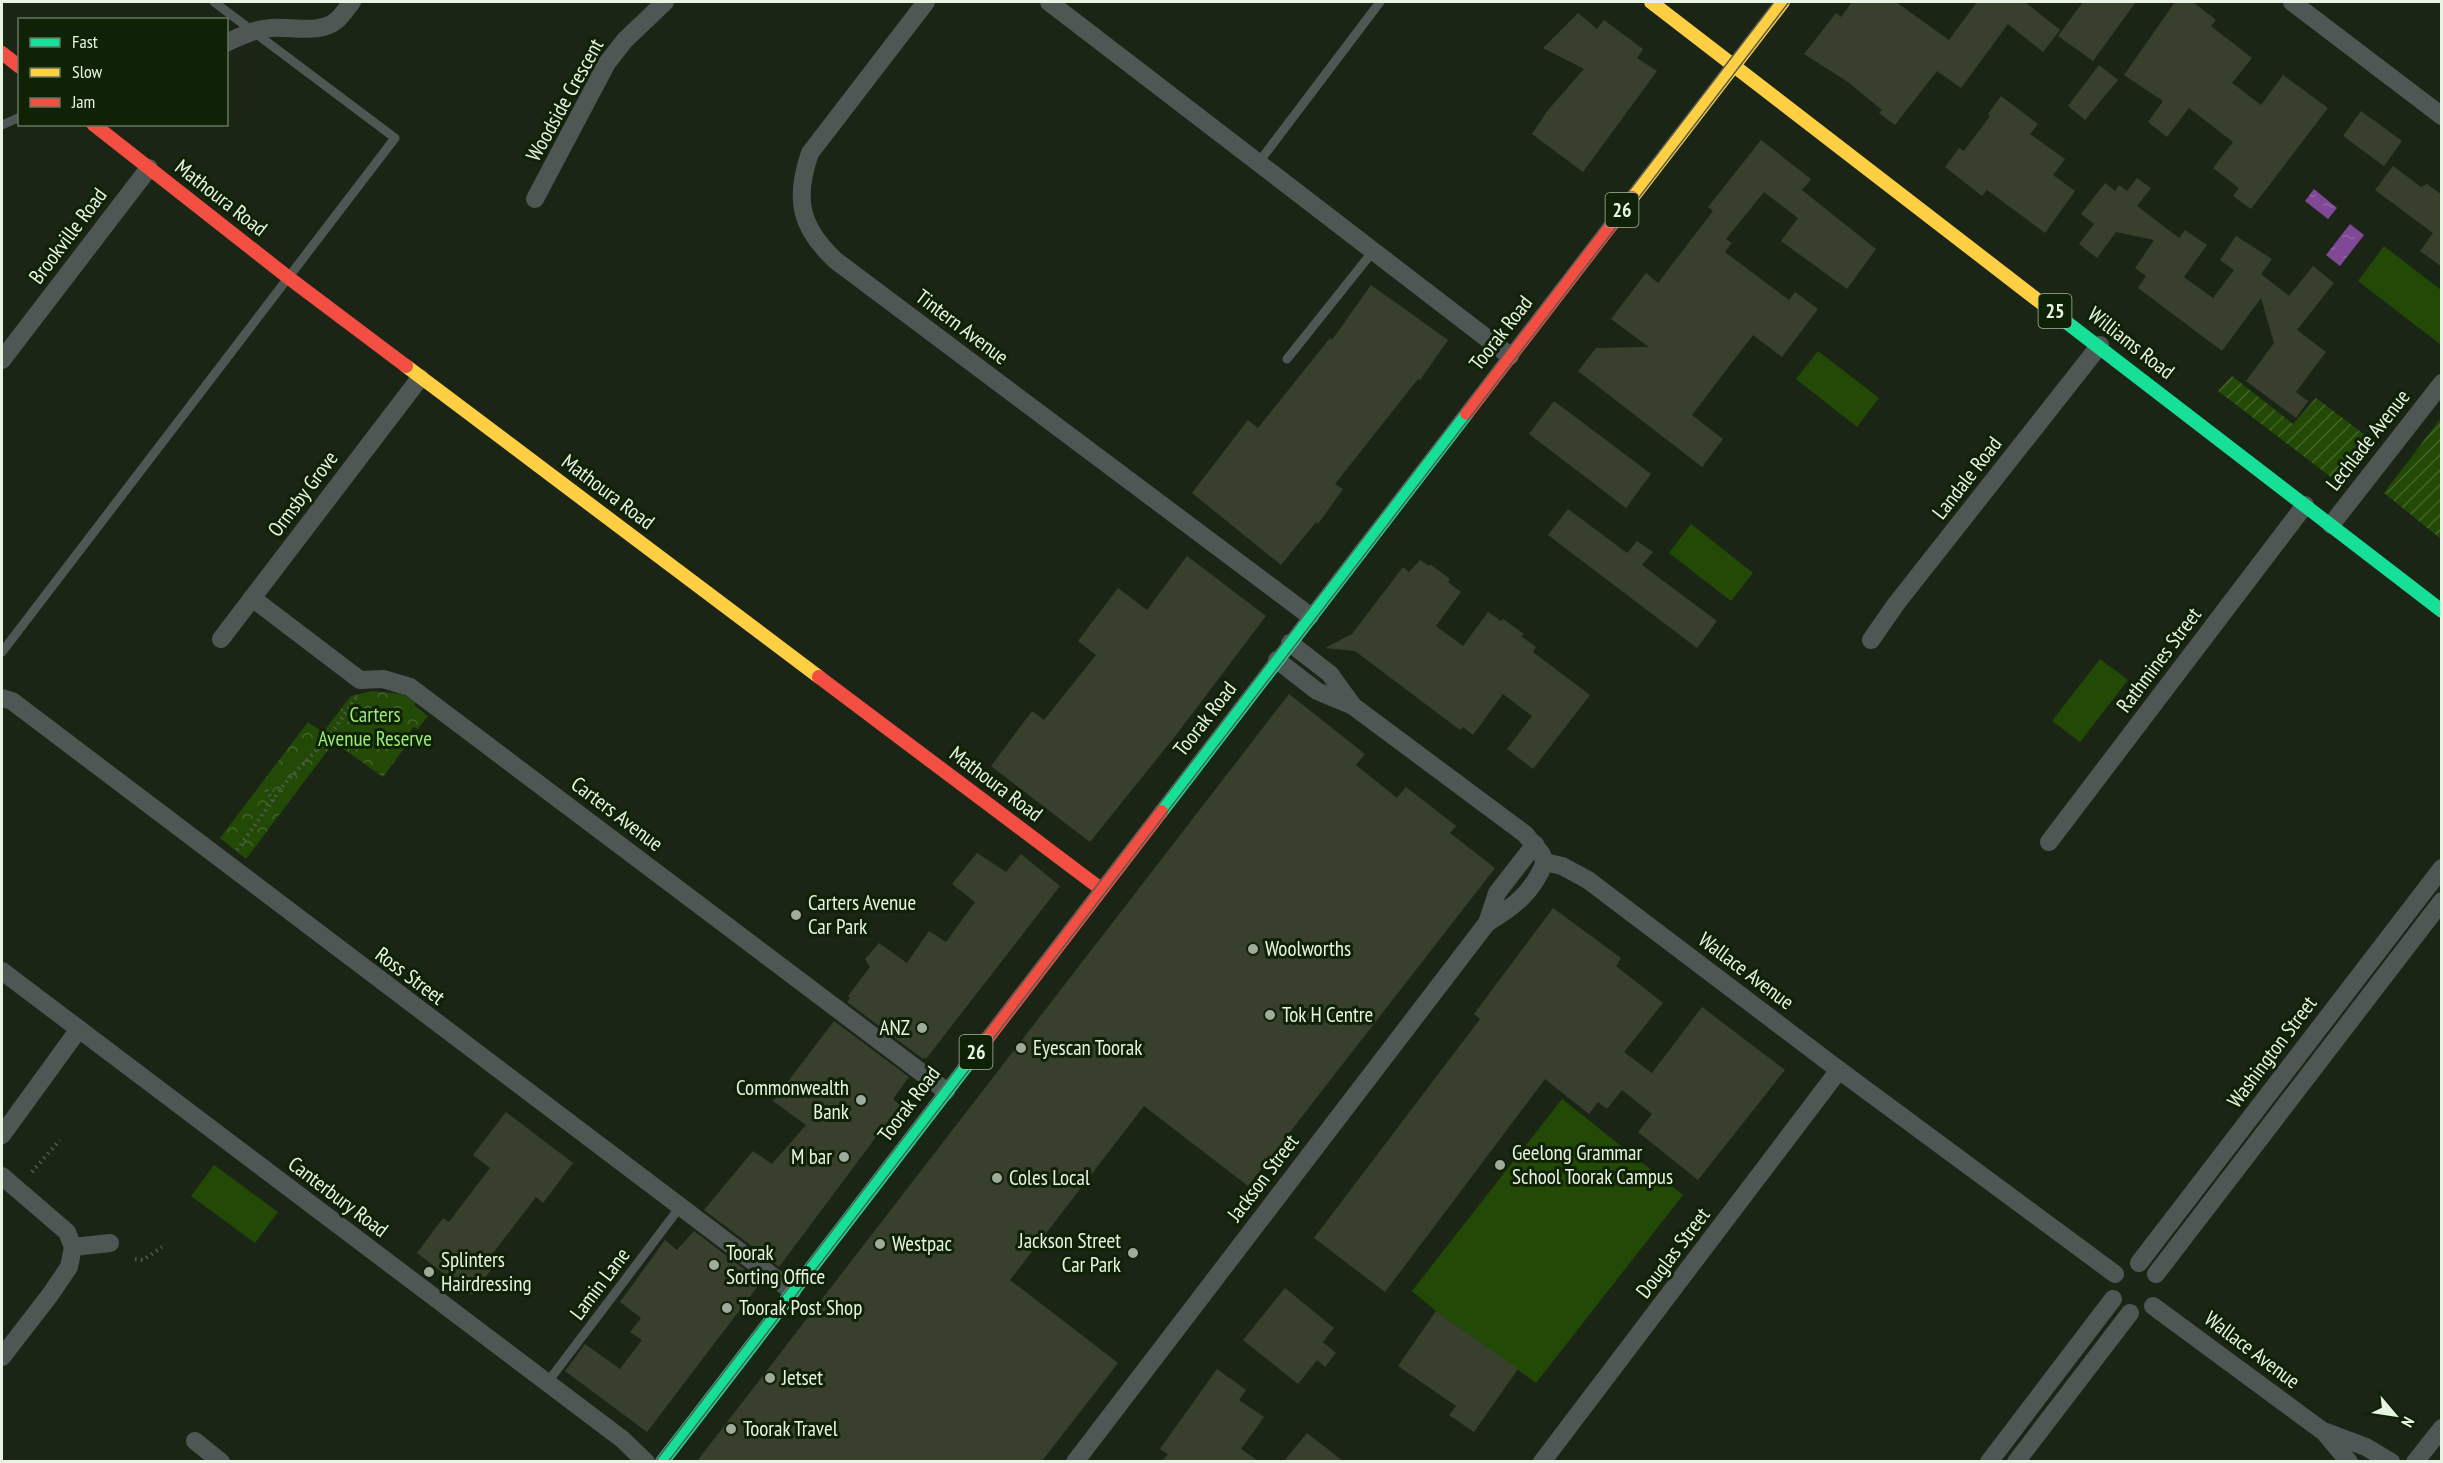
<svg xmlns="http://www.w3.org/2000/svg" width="2443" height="1463" font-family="'PT Sans Narrow',sans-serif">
	<defs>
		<pattern id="park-crowns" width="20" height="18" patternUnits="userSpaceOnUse" patternTransform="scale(1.5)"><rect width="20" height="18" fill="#224a06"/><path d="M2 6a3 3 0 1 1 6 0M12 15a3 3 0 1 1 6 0" fill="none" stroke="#42652a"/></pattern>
		<pattern id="garden-furrows" width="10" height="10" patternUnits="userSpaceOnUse" patternTransform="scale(1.5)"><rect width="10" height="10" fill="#224a06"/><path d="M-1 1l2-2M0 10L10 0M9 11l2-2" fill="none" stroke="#42652a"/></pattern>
		<pattern id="water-ripples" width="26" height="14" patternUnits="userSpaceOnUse" patternTransform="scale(1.5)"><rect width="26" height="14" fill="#814995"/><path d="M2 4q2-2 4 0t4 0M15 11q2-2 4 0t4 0" fill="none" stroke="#9364a4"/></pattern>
	</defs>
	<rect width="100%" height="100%" fill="#1b2516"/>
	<polygon fill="url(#park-crowns)" points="372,691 402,694 416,702 414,705 428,716 418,729 413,727 410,732 414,735 383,777 334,742 246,859 220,838 308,722 323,732 351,696"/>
	<g fill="url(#garden-furrows)">
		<polygon points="2232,376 2293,424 2316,398 2369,438 2336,481 2218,391"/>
		<polygon points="2441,418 2441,539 2384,493"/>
	</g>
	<g fill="#224a06">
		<polygon points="2384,246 2441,290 2441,345 2358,281"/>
		<polygon points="1818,351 1879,398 1857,427 1796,379"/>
		<polygon points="1691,524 1753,573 1731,601 1669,553"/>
		<polygon points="2100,659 2128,680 2080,742 2052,721"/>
		<polygon points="1562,1099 1683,1195 1536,1383 1436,1311 1412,1291"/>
		<polygon points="214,1165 278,1212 255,1243 191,1196"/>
	</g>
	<g fill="url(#water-ripples)">
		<polygon points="2314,189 2337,208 2328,219 2305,201"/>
		<polygon points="2350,224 2364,235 2340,266 2326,255"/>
	</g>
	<g fill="#38402d">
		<polygon points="1852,2 1896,2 1949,40 1977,2 2025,2 2060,30 2043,52 2008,24 1961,88 1937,71 1895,125 1879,113 1882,110 1848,82 1804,54 1836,13 1841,17"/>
		<polygon points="2083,2 2136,2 2093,61 2058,36"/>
		<polygon points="2175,2 2193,2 2216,20 2211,26 2252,58 2232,83 2261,105 2283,75 2328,108 2251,209 2233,196 2239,188 2213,168 2233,142 2189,108 2167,137 2148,122 2163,101 2124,75"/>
		<polygon points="1578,13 1597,29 1604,20 1643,49 1637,58 1657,71 1583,172 1532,134 1548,110 1584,69 1543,48"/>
		<polygon points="2099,65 2118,80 2085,120 2068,106"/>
		<polygon points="2001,96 2038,124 2030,134 2065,159 2053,175 2075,191 2045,233 1987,190 1982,196 1945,167 1959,148 1964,151 1990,116 1988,114"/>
		<polygon points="2361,111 2402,141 2384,166 2343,136"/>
		<polygon points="1761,140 1811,179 1802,190 1876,249 1847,289 1781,241 1798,218 1764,192 1726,239 1732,243 1725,252 1789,300 1795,292 1818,309 1782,357 1753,335 1692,415 1723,439 1702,467 1578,371 1596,348 1649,347 1611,319 1646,273 1658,283 1713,211 1708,207"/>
		<polygon points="2393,166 2421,187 2427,184 2442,195 2442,267 2420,251 2433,233 2375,190"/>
		<polygon points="2137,178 2151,188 2137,206 2179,238 2185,230 2207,245 2184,277 2213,298 2234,270 2220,260 2236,236 2272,259 2261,274 2289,296 2313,266 2334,283 2297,330 2326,352 2296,392 2308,401 2296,418 2246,381 2274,343 2261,298 2222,351 2138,288 2146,276 2135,268 2154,240 2116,232 2097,258 2079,244 2094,224 2081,214 2105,183 2115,191 2119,185 2127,191"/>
		<polygon points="1371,285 1448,340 1420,380 1418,379 1335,484 1343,489 1318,524 1316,522 1281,565 1192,493 1248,420 1258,428 1330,338 1332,340"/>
		<polygon points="1554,401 1651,474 1626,508 1529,434"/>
		<polygon points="1568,509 1627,553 1637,541 1653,552 1642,565 1717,621 1697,648 1548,535"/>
		<polygon points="1187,556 1266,616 1176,735 1090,842 991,766 1032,711 1044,720 1096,655 1078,641 1118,588 1147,610"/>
		<polygon points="1420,560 1429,566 1430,564 1450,579 1448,582 1461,592 1436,626 1463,646 1488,612 1501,621 1503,619 1524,634 1521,636 1536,647 1533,652 1590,695 1533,769 1507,749 1532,716 1503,694 1473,735 1463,727 1460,730 1355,651 1325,648 1352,634 1403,567 1409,572"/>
		<polygon points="1289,694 1365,754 1356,765 1397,798 1406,787 1456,826 1450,833 1495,868 1248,1186 1144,1106 1010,1280 1118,1363 1042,1461 697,1461"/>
		<polygon points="977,853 1006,872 1021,854 1060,886 926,1059 924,1057 923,1059 847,1002 850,998 848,996 870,967 865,959 879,943 907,963 929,931 946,942 975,902 952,884"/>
		<polygon points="1553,908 1621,958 1616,966 1663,1003 1624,1052 1652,1073 1702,1007 1785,1070 1698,1180 1638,1132 1652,1114 1622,1090 1607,1109 1598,1102 1589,1114 1545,1079 1385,1292 1314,1238 1480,1019 1474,1014"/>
		<polygon points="834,1021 909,1077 893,1099 900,1105 779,1267 704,1210 753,1151 772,1164 806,1125 773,1101"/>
		<polygon points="506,1112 573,1163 543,1203 536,1197 493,1253 500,1258 472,1295 417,1253 443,1218 449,1222 490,1168 473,1155"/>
		<polygon points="694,1231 761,1282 647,1432 565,1371 585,1344 620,1369 642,1340 630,1332 641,1318 620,1302 665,1240 677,1250"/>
		<polygon points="1285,1288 1334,1328 1323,1342 1336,1353 1325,1367 1317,1360 1298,1384 1243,1340"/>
		<polygon points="1436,1311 1518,1369 1474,1432 1449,1415 1456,1406 1398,1366"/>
		<polygon points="1217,1369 1246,1390 1239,1400 1264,1417 1241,1449 1258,1461 1162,1461 1168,1454 1160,1449"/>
		<polygon points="1307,1433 1343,1461 1284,1461"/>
	</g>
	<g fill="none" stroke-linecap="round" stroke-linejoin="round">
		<g stroke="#545b56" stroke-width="4" stroke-dasharray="1.5 4.5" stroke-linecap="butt">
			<polyline points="266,790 274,802"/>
			<polyline points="237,850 285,783 328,738 356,698"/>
			<polyline points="32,1172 60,1140"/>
			<polyline points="135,1259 143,1260 162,1247"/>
		</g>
		<g stroke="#4e5754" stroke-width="9">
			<polyline points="2,125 20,117"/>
			<polyline points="1259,162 1380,2"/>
			<polyline points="1287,359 1374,250"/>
			<polyline points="2,652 395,138 214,2"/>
			<polyline points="547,1383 680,1207"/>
		</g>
		<g stroke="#4e5754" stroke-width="18">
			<path d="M926,2l-116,151c-16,46 -10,74 25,107l475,356"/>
			<polyline points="1049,2 1510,356"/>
			<polyline points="2292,2 2442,116"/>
			<path d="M226,43c15,-7 29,-14 45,-15 21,-2 49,7 66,-8 5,-4 10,-12 15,-18"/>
			<polyline points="535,199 607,63 625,40 665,2"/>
			<polyline points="2,360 149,168"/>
			<polyline points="2331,525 2442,383"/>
			<polyline points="252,598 360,680 383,679 410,687 946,1091"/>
			<polyline points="221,639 420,378"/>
			<polyline points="1871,640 1896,604 2100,345"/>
			<polyline points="1290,643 1330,674 1353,706"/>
			<polyline points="1277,660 1317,691 1353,706 1525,834 1541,853 1545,862 1562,866 1588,880 1839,1070 2115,1274"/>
			<polyline points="2,698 12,701 792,1291"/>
			<polyline points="2049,842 2305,505"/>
			<path d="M1487,923c28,-17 45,-30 58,-61"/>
			<polyline points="2,971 622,1439 646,1462"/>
			<polyline points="2,1135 79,1029"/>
			<polyline points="2,1176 67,1232 73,1247 69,1267 50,1295 2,1357"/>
			<polyline points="73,1247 110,1243"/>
			<polyline points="2139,1263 2442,868"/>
			<polyline points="2156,1274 2442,901"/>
			<polyline points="2153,1306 2324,1432 2349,1462"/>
			<polyline points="2326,1432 2366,1447 2391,1462"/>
			<polyline points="195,1441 221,1462"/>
			<polyline points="1075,1462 1487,923 1497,893 1535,844"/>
			<polyline points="1542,1462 1839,1070"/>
			<polyline points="1989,1462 2113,1299"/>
			<polyline points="2016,1462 2130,1313"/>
			<polyline points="2415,1462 2442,1428"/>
		</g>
		<g stroke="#16e098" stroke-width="14">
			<polyline points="2044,305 2442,611"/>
			<polyline points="1161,812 1467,413"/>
			<polyline points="662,1462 973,1057"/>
		</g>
		<g stroke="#ffcf43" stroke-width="14">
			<polyline points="1651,2 2044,305"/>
			<polyline points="1632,198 1783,2"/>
			<polyline points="406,366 819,677"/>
		</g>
		<g stroke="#f24e42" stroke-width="14">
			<polyline points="2,53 20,67"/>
			<polyline points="93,124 289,278 406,366"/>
			<polyline points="1467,413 1632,198"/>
			<polyline points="819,677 1101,889"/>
			<polyline points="973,1057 1161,812"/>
		</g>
		<g stroke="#565c56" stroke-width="1.5">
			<polyline points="655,1462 1774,2"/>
			<polyline points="668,1462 1789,2"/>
		</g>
	</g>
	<g fill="#a0ac9b" stroke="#0f2206" stroke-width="2">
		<circle cx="796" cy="915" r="6"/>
		<circle cx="1253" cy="949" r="6"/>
		<circle cx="1270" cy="1015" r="6"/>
		<circle cx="922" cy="1028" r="6"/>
		<circle cx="1021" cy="1048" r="6"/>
		<circle cx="861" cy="1100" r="6"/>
		<circle cx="844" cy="1157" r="6"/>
		<circle cx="1500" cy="1165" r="6"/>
		<circle cx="997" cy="1178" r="6"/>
		<circle cx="880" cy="1244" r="6"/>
		<circle cx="1133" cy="1253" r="6"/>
		<circle cx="714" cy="1265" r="6"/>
		<circle cx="429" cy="1272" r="6"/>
		<circle cx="727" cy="1308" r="6"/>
		<circle cx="770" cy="1378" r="6"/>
		<circle cx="731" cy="1429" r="6"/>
	</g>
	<g text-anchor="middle" stroke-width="6" stroke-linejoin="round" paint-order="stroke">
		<g fill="#0f2206" stroke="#a7b5a1" stroke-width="1.5">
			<rect x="1605.5" y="193" width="33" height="34" rx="4.5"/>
			<rect x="2038.5" y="294" width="33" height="34" rx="4.5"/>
			<rect x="959.5" y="1035" width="33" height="34" rx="4.5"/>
		</g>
		<g font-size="20" font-weight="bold" fill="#e8f4e3">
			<text x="1622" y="217">26</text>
			<text x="2055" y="318">25</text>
			<text x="976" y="1059">26</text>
		</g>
		<g font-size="21" fill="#e8f4e3" stroke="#0f2206">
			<text transform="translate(565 100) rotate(-61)" y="7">Woodside Crescent</text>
			<text transform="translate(221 198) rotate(38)" y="7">Mathoura Road</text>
			<text transform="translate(68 236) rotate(-53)" y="7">Brookville Road</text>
			<text transform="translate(962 327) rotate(37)" y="7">Tintern Avenue</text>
			<text transform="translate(1501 333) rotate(-52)" y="7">Toorak Road</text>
			<text transform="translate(2131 343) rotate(38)" y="7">Williams Road</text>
			<text transform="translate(2368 440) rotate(-52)" y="7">Lechlade Avenue</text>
			<text transform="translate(1967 478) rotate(-52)" y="7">Landale Road</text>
			<text transform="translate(608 492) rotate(37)" y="7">Mathoura Road</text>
			<text transform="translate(303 494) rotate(-53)" y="7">Ormsby Grove</text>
			<text transform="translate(2159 660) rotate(-53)" y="7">Rathmines Street</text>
			<text transform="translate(1205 719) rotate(-52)" y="7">Toorak Road</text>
			<text transform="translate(996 784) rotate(37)" y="7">Mathoura Road</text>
			<text transform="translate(617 814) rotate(37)" y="7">Carters Avenue</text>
			<text transform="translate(1746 971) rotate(37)" y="7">Wallace Avenue</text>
			<text transform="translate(410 976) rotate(37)" y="7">Ross Street</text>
			<text transform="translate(2272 1052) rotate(-53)" y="7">Washington Street</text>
			<text transform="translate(909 1104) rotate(-53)" y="7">Toorak Road</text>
			<text transform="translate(1263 1178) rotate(-53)" y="7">Jackson Street</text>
			<text transform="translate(338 1197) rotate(37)" y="7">Canterbury Road</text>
			<text transform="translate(1673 1253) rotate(-53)" y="7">Douglas Street</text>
			<text transform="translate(600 1284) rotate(-53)" y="7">Lamin Lane</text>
			<text transform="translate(2252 1350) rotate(37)" y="7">Wallace Avenue</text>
		</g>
		<g font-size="21" fill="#9cec76" stroke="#0f2206">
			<text x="375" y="722">Carters<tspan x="375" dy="24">Avenue Reserve</tspan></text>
		</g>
		<g font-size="21" fill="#e8f4e3" stroke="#0f2206" text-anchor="start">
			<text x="808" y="910">Carters Avenue<tspan x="808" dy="24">Car Park</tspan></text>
			<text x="1265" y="956">Woolworths</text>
			<text x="1282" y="1022">Tok H Centre</text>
			<text x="910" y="1035" text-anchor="end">ANZ</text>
			<text x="1033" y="1055">Eyescan Toorak</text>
			<text x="849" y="1095" text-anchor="end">Commonwealth<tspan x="849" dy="24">Bank</tspan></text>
			<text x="1512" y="1160">Geelong Grammar<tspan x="1512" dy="24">School Toorak Campus</tspan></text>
			<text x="832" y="1164" text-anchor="end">M bar</text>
			<text x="1009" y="1185">Coles Local</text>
			<text x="1121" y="1248" text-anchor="end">Jackson Street<tspan x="1121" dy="24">Car Park</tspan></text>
			<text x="892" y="1251">Westpac</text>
			<text x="726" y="1260">Toorak<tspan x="726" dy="24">Sorting Office</tspan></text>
			<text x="441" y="1267">Splinters<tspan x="441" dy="24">Hairdressing</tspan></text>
			<text x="739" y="1315">Toorak Post Shop</text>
			<text x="782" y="1385">Jetset</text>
			<text x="743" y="1436">Toorak Travel</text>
		</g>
	</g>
	<rect width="2443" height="1463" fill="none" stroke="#e8f4e3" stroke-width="6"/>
	<rect x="18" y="18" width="210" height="108" fill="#0f2206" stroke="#66765e" stroke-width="1.5"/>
	<rect x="30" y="38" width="30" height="9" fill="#16e098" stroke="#66765e" stroke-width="1.5"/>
	<text x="72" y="48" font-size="18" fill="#e8f4e3">Fast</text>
	<rect x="30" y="68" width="30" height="9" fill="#ffcf43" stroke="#66765e" stroke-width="1.5"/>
	<text x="72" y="78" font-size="18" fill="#e8f4e3">Slow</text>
	<rect x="30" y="98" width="30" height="9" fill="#f24e42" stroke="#66765e" stroke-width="1.5"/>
	<text x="72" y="108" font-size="18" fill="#e8f4e3">Jam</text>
	<g transform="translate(2395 1415) rotate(119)" stroke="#0f2206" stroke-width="4.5" paint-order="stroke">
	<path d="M0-4.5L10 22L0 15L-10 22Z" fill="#e8f4e3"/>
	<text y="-9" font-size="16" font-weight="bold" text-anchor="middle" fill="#e8f4e3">N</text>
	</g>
</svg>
